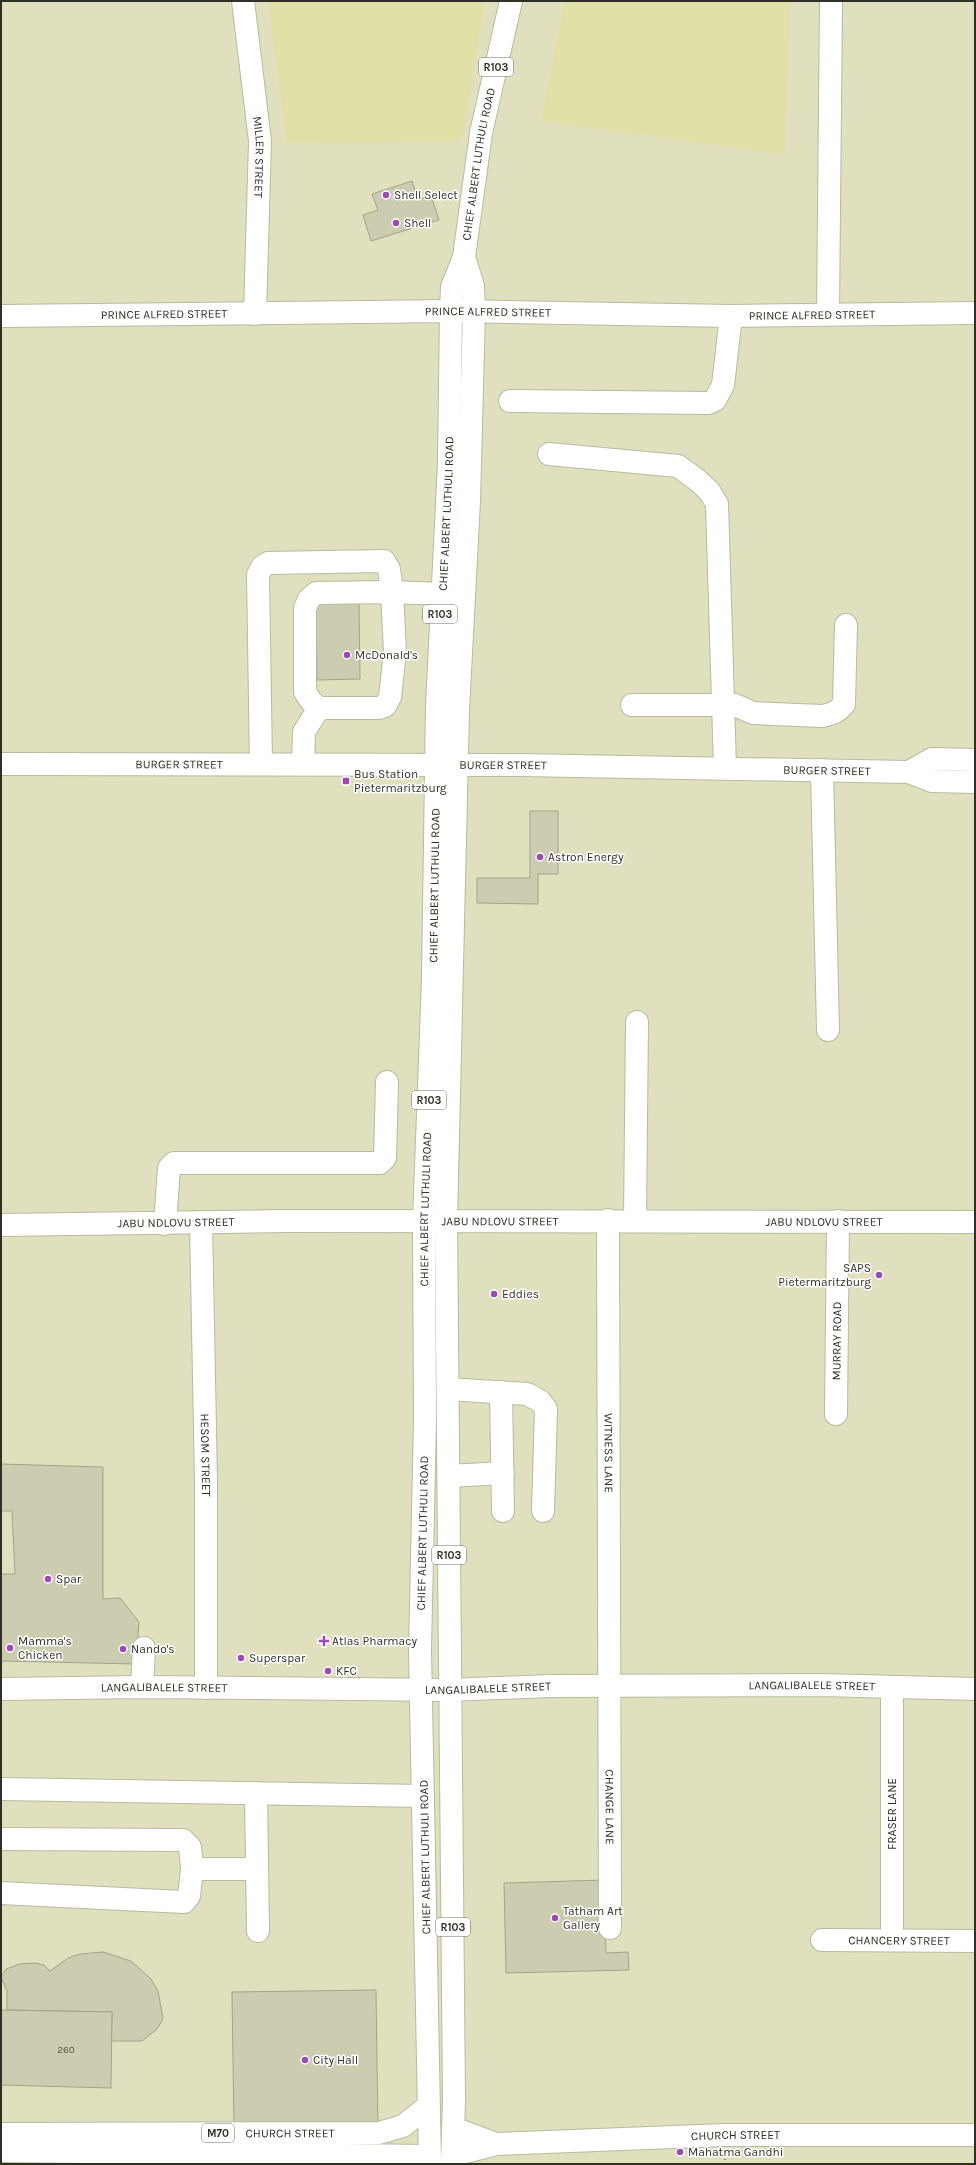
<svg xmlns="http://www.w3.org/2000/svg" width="976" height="2165" font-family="Karla,sans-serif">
	<rect width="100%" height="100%" fill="#ededd1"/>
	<rect fill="#e0e0be" x="1" y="1" width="974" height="2163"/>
	<g fill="#e1e0a7">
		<polygon points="268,1 485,1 462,141 287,143"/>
		<polygon points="565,1 790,1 785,154 541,121"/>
	</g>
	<g fill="#ccccb1" stroke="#a3a389">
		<polygon points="412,181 418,200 431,195 439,220 371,241 363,215 378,210 372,194"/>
		<polygon points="359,601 360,679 317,680 316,602"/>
		<polygon points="530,811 558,811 558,874 538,874 538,904 477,903 477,878 530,878"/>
		<polygon points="1,1464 103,1467 103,1599 120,1598 139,1622 136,1664 1,1661 1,1574 15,1574 12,1511 1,1511"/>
		<polygon points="604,1880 606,1953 628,1952 629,1970 506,1973 504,1883"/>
		<polygon points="103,1952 131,1961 151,1979 158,1991 163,2019 157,2029 142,2041 111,2041 112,2012 7,2010 7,1991 1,1977 6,1969 20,1964 36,1963 44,1965 50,1971 68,1958 80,1954"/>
		<polygon points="376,1990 378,2129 234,2130 232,1992"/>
		<polygon points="1,2010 112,2012 111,2088 1,2085"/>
	</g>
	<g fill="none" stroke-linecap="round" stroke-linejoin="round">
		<defs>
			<g id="minor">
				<path id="s1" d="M243,1l17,140 -5,173"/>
				<polyline points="828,314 831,1"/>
				<path id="s2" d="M1,316l450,-5 280,5 244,-3"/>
				<polyline points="510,401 709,403 715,400 723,385 731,316"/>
				<polyline points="549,454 678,466 696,479 709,491 717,504 725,768"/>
				<polygon points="392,592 395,652 390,697 385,706 379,708 319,708 311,701 305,692 305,608 309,599 316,593"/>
				<path d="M632,705h103l18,8 69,3c10,-2 16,-4 22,-12l2,-79"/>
				<path id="s3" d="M1,764l520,1 388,7 23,9 43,1"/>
				<polyline points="261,764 258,575 262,567 268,563 384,561 389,569 392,592 441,594"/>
				<polyline points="303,764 304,732 319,708"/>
				<polyline points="822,770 828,1030"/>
				<polyline points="909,772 932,759 975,760"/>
				<path id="s4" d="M608,1220l2,708"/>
				<polyline points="635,1220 637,1022"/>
				<path id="s5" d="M201,1222l5,260v206"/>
				<polyline points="165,1224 169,1168 174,1163 380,1163 385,1158 387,1082"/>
				<path id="s6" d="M1,1225l284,-4 690,1"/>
				<polyline points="448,1389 527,1394 540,1401 546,1409 543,1511"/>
				<polyline points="501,1392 503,1511"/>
				<path id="s7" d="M836,1414l2,-193"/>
				<polyline points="449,1476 503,1473"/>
				<polyline points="142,1687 144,1648"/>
				<polyline points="892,1688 892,1940"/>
				<path id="s8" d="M1,1689l141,-2 307,3 100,-4 273,-1 153,4"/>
				<polyline points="1,1789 423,1796"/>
				<polyline points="256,1793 258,1931"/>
				<polyline points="1,1839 183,1840 190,1847 192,1869"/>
				<polyline points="1,1893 184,1902 189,1896 192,1869 256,1869"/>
				<path id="s9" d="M822,1940l153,1"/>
				<polyline points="453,2128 496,2144"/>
				<path id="s10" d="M454,2155l42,-11 229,-9h250"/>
			</g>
			<g id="major">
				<path id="s11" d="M1,2134l378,-1 24,-7 25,-20"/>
				<polyline points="1,2151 430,2156"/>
				<path id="s12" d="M430,2164l-10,-514 5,-230 -1,-199 9,-242 4,-273 12,-243 2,-152 1,-24 12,-30 17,-124 30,-132"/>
				<polyline points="452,2164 454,2100 446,1221 458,710 469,501 474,312 473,286 464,257"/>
			</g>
		</defs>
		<use href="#minor" stroke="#b9ba9f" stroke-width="24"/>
		<use href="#major" stroke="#b9ba9f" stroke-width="24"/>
		<polyline stroke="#91917e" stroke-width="2.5" stroke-dasharray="1 3" stroke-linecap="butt" points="725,2155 725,2164"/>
		<use href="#minor" stroke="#fff" stroke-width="22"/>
		<use href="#major" stroke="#fff" stroke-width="22"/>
	</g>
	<g fill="#9d49b7" stroke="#fff" stroke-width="1.5">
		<circle cx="386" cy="195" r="4"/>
		<circle cx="396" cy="223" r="4"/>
		<circle cx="347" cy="655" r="4"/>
		<rect x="342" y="777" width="8" height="8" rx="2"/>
		<circle cx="540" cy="857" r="4"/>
		<circle cx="879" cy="1275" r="4"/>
		<circle cx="494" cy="1294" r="4"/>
		<circle cx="48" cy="1579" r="4"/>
		<path d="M322 1635h4v4h4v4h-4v4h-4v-4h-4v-4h4z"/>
		<circle cx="10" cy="1648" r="4"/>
		<circle cx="123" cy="1649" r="4"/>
		<circle cx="241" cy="1658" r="4"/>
		<circle cx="328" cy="1671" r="4"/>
		<circle cx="555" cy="1918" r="4"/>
		<circle cx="305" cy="2060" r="4"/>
		<circle cx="680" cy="2152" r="4"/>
	</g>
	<g text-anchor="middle" stroke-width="3" stroke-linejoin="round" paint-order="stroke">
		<g font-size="10" fill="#575749">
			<text x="66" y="2053">260</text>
		</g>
		<g fill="#fff" stroke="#6e6e67" stroke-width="1">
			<rect x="479" y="58" width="34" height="18" rx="3"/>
			<rect x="423" y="605" width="34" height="18" rx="3"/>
			<rect x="412" y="1091" width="34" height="18" rx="3"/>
			<rect x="432" y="1546" width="34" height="18" rx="3"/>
			<rect x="436" y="1918" width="34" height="18" rx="3"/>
			<rect x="202" y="2124" width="32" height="18" rx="3"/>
		</g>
		<g font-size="11" font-weight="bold" fill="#303026">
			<text x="496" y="71">R103</text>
			<text x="440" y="618">R103</text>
			<text x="429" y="1104">R103</text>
			<text x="449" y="1559">R103</text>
			<text x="453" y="1931">R103</text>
			<text x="218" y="2137">M70</text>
		</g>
		<g font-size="12" fill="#303026" stroke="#fff">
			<text dy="4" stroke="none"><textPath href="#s1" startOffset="157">MILLER STREET</textPath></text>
			<text dy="4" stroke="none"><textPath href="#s12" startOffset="2004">CHIEF ALBERT LUTHULI ROAD</textPath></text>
			<text dy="4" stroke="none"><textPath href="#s2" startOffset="487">PRINCE ALFRED STREET</textPath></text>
			<text dy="4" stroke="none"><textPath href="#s2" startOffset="163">PRINCE ALFRED STREET</textPath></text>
			<text dy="4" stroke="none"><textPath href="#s2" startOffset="811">PRINCE ALFRED STREET</textPath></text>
			<text dy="4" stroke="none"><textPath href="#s12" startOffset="1651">CHIEF ALBERT LUTHULI ROAD</textPath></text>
			<text dy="4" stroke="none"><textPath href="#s3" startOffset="178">BURGER STREET</textPath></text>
			<text dy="4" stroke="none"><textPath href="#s3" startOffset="502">BURGER STREET</textPath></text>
			<text dy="4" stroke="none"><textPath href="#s3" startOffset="826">BURGER STREET</textPath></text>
			<text dy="4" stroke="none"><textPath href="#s12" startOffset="1279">CHIEF ALBERT LUTHULI ROAD</textPath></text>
			<text dy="4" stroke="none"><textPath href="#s12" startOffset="955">CHIEF ALBERT LUTHULI ROAD</textPath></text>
			<text dy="4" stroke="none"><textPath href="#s6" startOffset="499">JABU NDLOVU STREET</textPath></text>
			<text dy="4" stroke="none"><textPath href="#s6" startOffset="823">JABU NDLOVU STREET</textPath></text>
			<text dy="4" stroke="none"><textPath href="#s6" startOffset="175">JABU NDLOVU STREET</textPath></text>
			<text dy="4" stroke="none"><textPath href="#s7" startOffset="73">MURRAY ROAD</textPath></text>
			<text dy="4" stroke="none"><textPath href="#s4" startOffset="233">WITNESS LANE</textPath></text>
			<text dy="4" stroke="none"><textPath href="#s5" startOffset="233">HESOM STREET</textPath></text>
			<text dy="4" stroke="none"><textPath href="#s12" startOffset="631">CHIEF ALBERT LUTHULI ROAD</textPath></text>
			<text dy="4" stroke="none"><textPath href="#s8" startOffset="811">LANGALIBALELE STREET</textPath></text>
			<text dy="4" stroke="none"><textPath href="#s8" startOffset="163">LANGALIBALELE STREET</textPath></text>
			<text dy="4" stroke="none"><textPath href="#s8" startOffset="487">LANGALIBALELE STREET</textPath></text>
			<text dy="4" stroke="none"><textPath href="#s4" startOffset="587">CHANGE LANE</textPath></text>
			<text transform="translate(892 1814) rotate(-90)" y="4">FRASER LANE</text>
			<text transform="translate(425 1857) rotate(-91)" y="4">CHIEF ALBERT LUTHULI ROAD</text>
			<text dy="4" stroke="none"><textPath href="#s9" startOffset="77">CHANCERY STREET</textPath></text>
			<text dy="4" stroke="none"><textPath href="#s11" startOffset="289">CHURCH STREET</textPath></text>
			<text dy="4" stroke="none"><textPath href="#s10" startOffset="283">CHURCH STREET</textPath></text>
		</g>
		<g font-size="12" fill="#303026" stroke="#fff" text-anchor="start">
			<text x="394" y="199">Shell Select</text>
			<text x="404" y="227">Shell</text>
			<text x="355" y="659">McDonald's</text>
			<text x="354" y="778">Bus Station<tspan x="354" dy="14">Pietermaritzburg</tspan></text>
			<text x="548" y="861">Astron Energy</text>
			<text x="871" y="1272" text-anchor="end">SAPS<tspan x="871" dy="14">Pietermaritzburg</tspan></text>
			<text x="502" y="1298">Eddies</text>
			<text x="56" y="1583">Spar</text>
			<text x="18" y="1645">Mamma's<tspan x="18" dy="14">Chicken</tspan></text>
			<text x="332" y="1645">Atlas Pharmacy</text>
			<text x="131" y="1653">Nando's</text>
			<text x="249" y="1662">Superspar</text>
			<text x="336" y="1675">KFC</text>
			<text x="563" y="1915">Tatham Art<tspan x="563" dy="14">Gallery</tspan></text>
			<text x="313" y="2064">City Hall</text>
			<text x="688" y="2156">Mahatma Gandhi</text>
		</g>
	</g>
	<rect width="976" height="2165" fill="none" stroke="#303026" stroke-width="4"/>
</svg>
